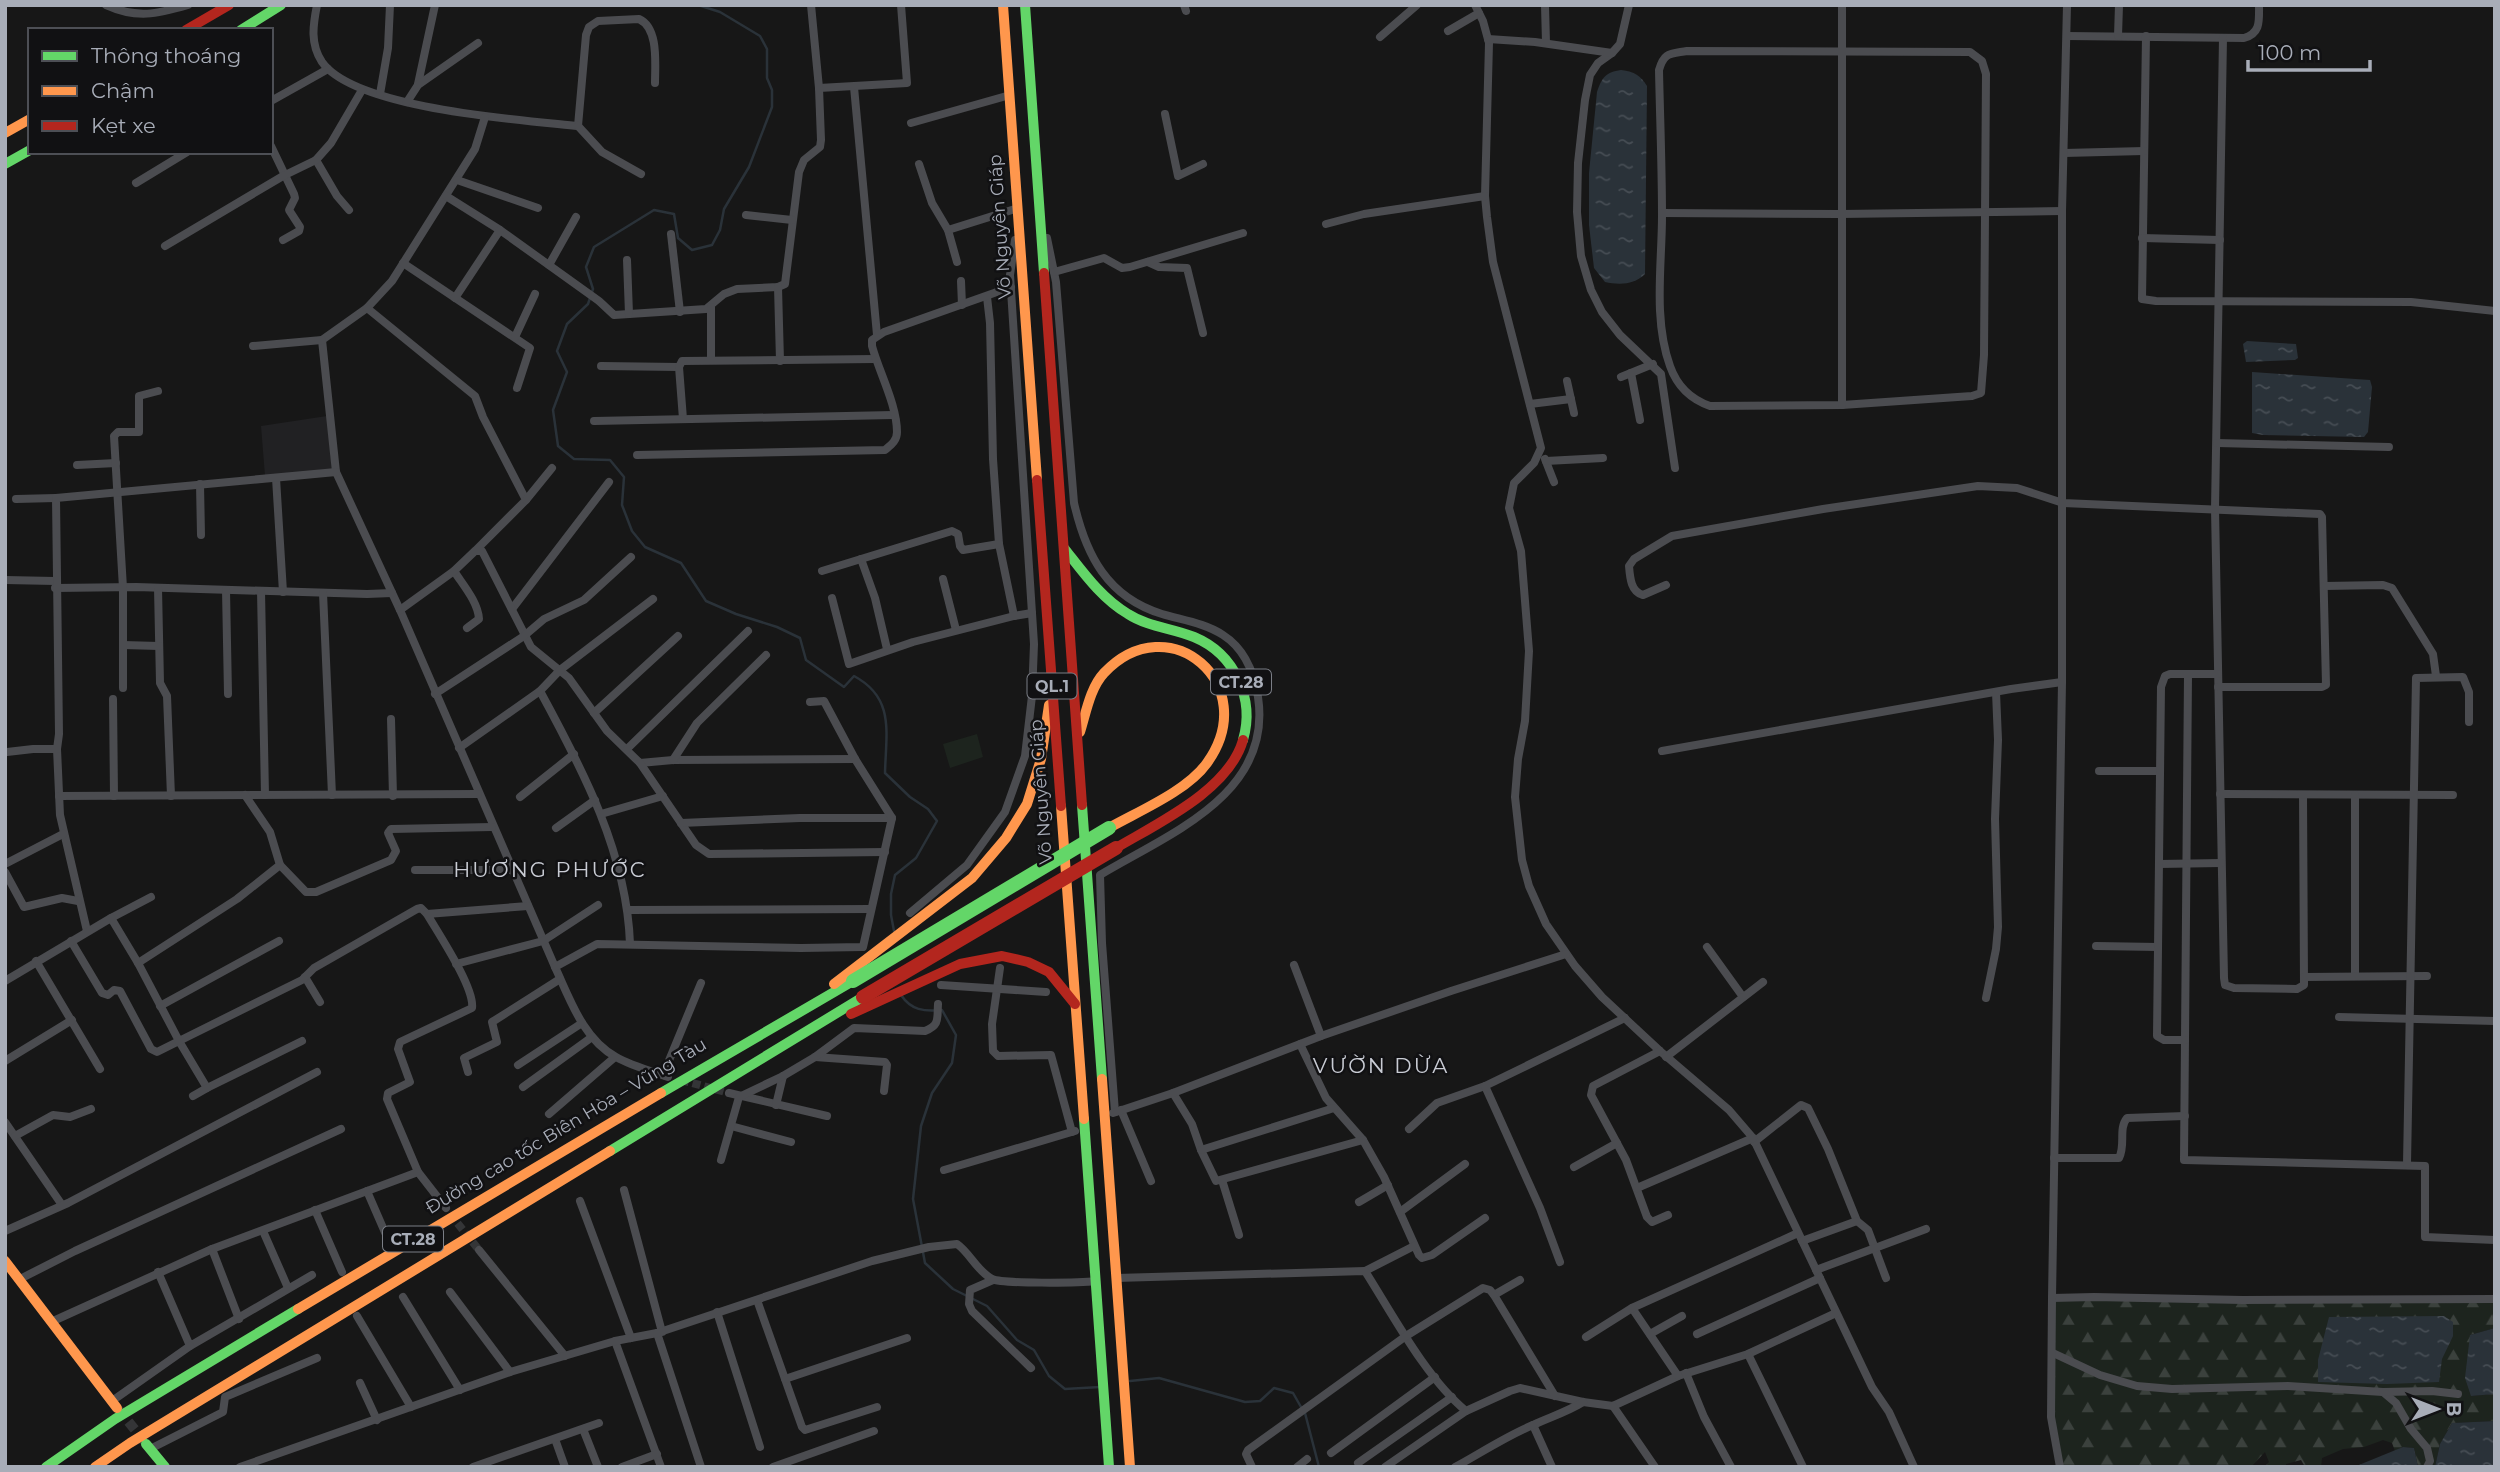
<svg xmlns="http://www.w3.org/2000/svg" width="2500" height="1472" font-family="Montserrat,sans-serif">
	<defs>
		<pattern id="forest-firs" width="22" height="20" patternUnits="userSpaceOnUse" patternTransform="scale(1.75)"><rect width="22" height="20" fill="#1d241e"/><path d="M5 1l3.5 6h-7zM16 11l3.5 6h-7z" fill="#3b413d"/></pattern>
		<pattern id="water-ripples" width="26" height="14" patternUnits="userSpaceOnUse" patternTransform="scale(1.75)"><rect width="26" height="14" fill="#2a3239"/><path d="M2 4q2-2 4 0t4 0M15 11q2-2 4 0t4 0" fill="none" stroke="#464d54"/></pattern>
	</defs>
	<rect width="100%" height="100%" fill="#171717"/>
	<polygon fill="#212123" points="327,416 332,469 265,476 261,426"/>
	<polygon fill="url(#forest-firs)" points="2095,1300 2495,1302 2495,1328 2470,1335 2472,1396 2495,1394 2495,1421 2452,1423 2440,1444 2435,1467 2418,1467 2414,1448 2403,1447 2395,1451 2392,1443 2383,1440 2364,1447 2343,1449 2322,1458 2321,1467 2305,1467 2301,1460 2286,1464 2286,1467 2264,1467 2269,1462 2265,1452 2251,1467 2063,1467 2054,1417 2055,1301"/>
	<polygon fill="#1d241e" points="977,734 983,757 950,768 943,744"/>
	<g fill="url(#water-ripples)">
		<path d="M1621,70c14,2 19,5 26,16l-2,188c-11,11 -26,11 -40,8l-11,-14 -5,-43v-52l8,-81c5,-15 9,-20 24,-22z"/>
		<polygon points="2247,341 2296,344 2298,358 2295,360 2246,362 2243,344"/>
		<polygon points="2252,372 2370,380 2372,387 2368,432 2364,437 2263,435 2252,433"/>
		<polygon points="2444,1316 2453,1322 2453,1336 2442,1359 2439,1382 2387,1384 2318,1382 2318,1360 2329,1317"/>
		<polygon points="2495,1328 2495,1394 2471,1396 2465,1378 2470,1335"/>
		<polygon points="2495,1421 2495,1467 2435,1467 2440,1444 2452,1423"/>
		<polygon points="2403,1447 2414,1448 2418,1467 2354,1467"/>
	</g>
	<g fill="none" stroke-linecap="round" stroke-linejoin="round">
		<g stroke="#2a3239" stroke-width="2.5">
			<path d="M698,5l22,7 40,24 7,13v29l5,12v17l-23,60 -25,42 -4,21 -8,15 -20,5 -14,-12 -4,-24 -20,-4 -60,37 -8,20 7,22 -5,15 -21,20 -10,27 10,21 -14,38 5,36 16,13 36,1 14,17 -2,28 10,26 13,16 36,16 25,38 30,13 41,13 23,11 6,22 38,27 10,-11c41,22 32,56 31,97l25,24 18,12 9,12 -21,37 -21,17 -4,19v21l3,16"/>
			<path d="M901,995c10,15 23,17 41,15l14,25 -4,28 -20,30 -11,33 -8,73 12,64 28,26 34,17 30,34 17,10 15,26 16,13 35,-2"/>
			<polyline points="1130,1381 1159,1378 1245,1402 1260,1401 1274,1388 1293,1393 1301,1407"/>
			<polyline points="1305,1413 1319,1467"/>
		</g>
		<g stroke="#343537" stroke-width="8" stroke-dasharray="8 4" stroke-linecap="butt">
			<polyline points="681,1080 729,1093"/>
			<polyline points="450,1214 479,1250"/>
		</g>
		<polyline stroke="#343537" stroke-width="10" stroke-dasharray="10 5" stroke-linecap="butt" points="119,1410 144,1441"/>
		<g stroke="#4b4c50" stroke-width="8">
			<path d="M106,5c31,14 51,9 82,0"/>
			<path d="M317,5c-4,20 -7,39 5,57 33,47 199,58 256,64l8,-91 3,-8 9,-6 41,-2c20,9 16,45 16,64"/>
			<polyline points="1184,5 1186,11"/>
			<polyline points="1475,5 1483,21 1489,43 1485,196 1487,217 1493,262 1541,448 1534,463 1514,483 1509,508 1521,551 1529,651 1525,721 1518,759 1515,797 1522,860 1529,886 1546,924 1575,966 1602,997 1660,1051 1729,1110 1753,1138 1872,1387 1889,1412 1914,1467"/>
			<polyline points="1545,5 1546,43"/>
			<polyline points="1629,5 1620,44 1612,53 1598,63 1590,75 1585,100 1578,163 1577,212 1581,256 1591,290 1602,312 1620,335 1661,374 1675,468"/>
			<polyline points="1448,31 1479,13"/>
			<path d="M2067,36l177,2c17,-5 15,-17 15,-33"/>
			<polyline points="2118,36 2119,5"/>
			<polyline points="2146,36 2142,299 2156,301 2411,302 2495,311"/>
			<polyline points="1380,37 1417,5"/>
			<polyline points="2223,38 2215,509 2224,978 2225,985 2234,988 2297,989 2304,985 2303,795"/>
			<polyline points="1488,39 1535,42 1612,53"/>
			<path d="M1687,51l283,1 12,9 4,13 -2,281 -3,38 -9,3 -130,9 -132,1c-20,-7 -33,-20 -40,-40 -17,-47 -8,-102 -8,-150 0,-49 -2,-98 -3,-146 5,-18 11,-16 28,-19z"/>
			<polyline points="418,84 435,5"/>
			<polyline points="854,87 877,335"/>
			<polyline points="819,88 907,83 901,5"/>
			<polyline points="380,94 388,48 390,5"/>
			<polyline points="271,101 328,69"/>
			<polyline points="407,102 418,85 478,43"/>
			<polyline points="1165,114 1178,176 1203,164"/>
			<path d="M485,117l-10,32 -83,132 -25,27 -45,32 14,132 64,138 155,357c15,32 28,72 61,90 16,9 35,14 52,20"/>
			<polyline points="911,123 1010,95"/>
			<polyline points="578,126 602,152 641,174"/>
			<polyline points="271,146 294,194 295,198 289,210 300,227 299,231 283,240"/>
			<polyline points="2064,153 2144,151"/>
			<polyline points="316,160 337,196 349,210"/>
			<polyline points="919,164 932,203 948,230 957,262"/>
			<polyline points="457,180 538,208"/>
			<polyline points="136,183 187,152"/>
			<polyline points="446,196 500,230 599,301 614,315 706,309 724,294 737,289 778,287 785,284 799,172 804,160 820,147 821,140 819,88 811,5"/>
			<polyline points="1662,213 1840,214 2062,211"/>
			<polyline points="746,215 792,220"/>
			<polyline points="1326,224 1364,214 1485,196"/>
			<polyline points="948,230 1018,208"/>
			<polyline points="671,234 680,312"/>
			<path d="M1047,238l9,44 18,221c12,52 33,94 88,111 20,6 43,9 61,21 22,14 31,37 35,62 15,98 -90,137 -158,178l2,68 13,169"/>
			<polyline points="2142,238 2220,240"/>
			<polyline points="165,246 283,176 316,160 331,143 362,90"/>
			<polyline points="627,260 629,314"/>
			<polyline points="1148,262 1159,267 1187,268 1203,333"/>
			<polyline points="403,263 530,348 517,388"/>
			<polyline points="549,265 576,217"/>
			<polyline points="1054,272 1104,258 1122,268 1130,267 1243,233"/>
			<polyline points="961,281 962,305"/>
			<polyline points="778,287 780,361"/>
			<polyline points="987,297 990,323 993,459 999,544 1014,616"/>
			<polyline points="455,298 500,230"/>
			<polyline points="711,307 711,360"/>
			<polyline points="367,308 475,396 483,417 526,500 475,551"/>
			<polyline points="515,337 535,294"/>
			<polyline points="253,346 322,340"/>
			<polyline points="601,366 679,367"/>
			<polyline points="1631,373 1640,420"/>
			<polyline points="1621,377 1653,364"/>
			<polyline points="1567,381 1574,413"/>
			<polyline points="1530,404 1571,399"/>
			<polyline points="1842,405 1842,5"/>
			<polyline points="683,419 679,367 682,361 875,359"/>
			<polyline points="594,421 893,415"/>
			<polyline points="2217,443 2389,447"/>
			<path d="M637,455l248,-5c6,-5 12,-9 12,-18 0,-27 -18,-60 -25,-86v-6l12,-8 127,-45"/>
			<polyline points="1545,459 1554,482"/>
			<polyline points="1546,461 1603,458"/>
			<polyline points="77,465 116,463"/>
			<polyline points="276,478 283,592"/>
			<polyline points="200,484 201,535"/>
			<polyline points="16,499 56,498"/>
			<polyline points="526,500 552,468"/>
			<polyline points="861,559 875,598 887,649"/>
			<path d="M454,571c9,14 24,31 25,48l-12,9"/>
			<polyline points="822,571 952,531 958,534 960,546 963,550 999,544"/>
			<polyline points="943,579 956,630"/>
			<polyline points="5,580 55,581"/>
			<path d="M1666,585l-23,10c-12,-3 -13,-17 -14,-29l5,-7 38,-23 151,-27 155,-23 39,2 46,15 257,11 2,3 4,168 -4,2h-104"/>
			<polyline points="2324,586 2383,585 2392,588 2433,654 2436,676"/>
			<polyline points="55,588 136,587 367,594 392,593"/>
			<polyline points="158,588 160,683 167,696 171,796"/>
			<polyline points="226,590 228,694"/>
			<polyline points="261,591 265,795"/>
			<polyline points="323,593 332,795"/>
			<polyline points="832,598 849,664 913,642 1014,616 1032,613"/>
			<polyline points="512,609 609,482"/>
			<polyline points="400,610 454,571 475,551 482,551 531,647 569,678 607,731 640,763 673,760 855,759"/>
			<polyline points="123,645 159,646"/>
			<polyline points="2188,674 2184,1160 2425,1166 2425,1237 2495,1240"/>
			<polyline points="123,688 123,588 114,436 118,432 139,432 139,396 158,391"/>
			<path d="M540,691c43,79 87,163 90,253"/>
			<polyline points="435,694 524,636 544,619 584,600 631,557"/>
			<polyline points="113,699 114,796"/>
			<polyline points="594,713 678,636"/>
			<polyline points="391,719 393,796"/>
			<polyline points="459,748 540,691 560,670 653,599"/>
			<polyline points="57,749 60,815 87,931"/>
			<polyline points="627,749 748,631"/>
			<polyline points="1662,751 2011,689 2062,682"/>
			<polyline points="7,752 33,749 57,749 59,734 56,498 336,472"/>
			<polyline points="673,760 697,723 766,655"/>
			<polyline points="640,763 696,845 709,854 885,852"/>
			<polyline points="2099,771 2160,771"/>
			<polyline points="2220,794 2453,795"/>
			<polyline points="2355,795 2355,976"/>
			<polyline points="59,796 478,794"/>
			<polyline points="520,797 574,754"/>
			<polyline points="601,814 663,796"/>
			<polyline points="681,823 800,818 892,818"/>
			<polyline points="556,828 595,800"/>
			<polyline points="5,864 63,834"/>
			<polyline points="2159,864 2221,863"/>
			<polyline points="280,865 306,892 316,892 391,860 396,851 388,833 391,829 492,827"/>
			<polyline points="415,870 512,870"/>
			<polyline points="5,872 24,907 62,898 78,901"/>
			<polyline points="629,910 871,909"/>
			<polyline points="910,913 967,865 1005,812 1025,756 1032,696 1034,644 1010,275 1015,240"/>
			<polyline points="111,918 151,897"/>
			<polyline points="71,941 102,993 108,995 114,990 120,991 151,1049 157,1052 179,1041 207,1088 302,1041"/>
			<polyline points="2096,946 2158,947"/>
			<polyline points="1707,947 1743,997"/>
			<polyline points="36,961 100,1069"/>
			<polyline points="138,963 237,899 280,865 270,832 245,795"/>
			<polyline points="456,964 543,941 598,905"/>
			<polyline points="1294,965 1321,1036"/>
			<polyline points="555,967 597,944 801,948 863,947 892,818 855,759 824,701 810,702"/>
			<polyline points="1000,968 992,1024 993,1051 998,1056 1051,1055 1072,1132"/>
			<polyline points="305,977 320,1002"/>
			<polyline points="2304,977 2427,976"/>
			<polyline points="5,981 111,918 138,963 179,1041 302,980 314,968 417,909 421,908 427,914"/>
			<polyline points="941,985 1046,992"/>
			<polyline points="1986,998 1996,949 1998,927 1995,819 1998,740 1996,692"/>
			<polyline points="160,1006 279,941"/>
			<polyline points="2339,1017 2495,1021"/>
			<polyline points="2185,1040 2164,1040 2157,1036 2161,687 2165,676 2170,674 2218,674"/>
			<polyline points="1300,1044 1326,1098 1363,1140 1384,1177 1419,1255 1422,1258 1432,1255 1485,1218"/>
			<polyline points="1660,1051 1593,1086 1591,1095 1626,1160 1647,1217 1652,1222 1668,1215"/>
			<polyline points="815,1057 885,1062 887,1065 884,1091"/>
			<polyline points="1666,1057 1763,982"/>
			<polyline points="5,1061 72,1020"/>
			<polyline points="518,1065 582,1023"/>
			<polyline points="468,1072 464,1058 497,1042 492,1022 560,979"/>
			<polyline points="663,1075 701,983"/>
			<polyline points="523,1087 592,1037"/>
			<polyline points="729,1093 827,1116"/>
			<polyline points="1173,1093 1192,1124 1201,1150 1216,1181 1363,1140"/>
			<polyline points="193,1096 207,1088"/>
			<polyline points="776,1105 783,1076"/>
			<polyline points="1121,1110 1151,1181"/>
			<polyline points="1113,1113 1173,1093 1321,1036 1451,991 1566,954"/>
			<polyline points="549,1114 615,1057"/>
			<polyline points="5,1122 62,1205"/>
			<polyline points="731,1126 791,1142"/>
			<polyline points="1409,1129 1437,1103 1485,1086"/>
			<polyline points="15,1136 53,1115 70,1117 91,1109"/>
			<polyline points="1754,1142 1801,1105 1808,1108 1828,1149 1857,1221 1868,1230 1886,1278"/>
			<polyline points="1201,1150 1334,1108"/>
			<path d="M2054,1158h65c7,-13 -1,-29 8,-40l58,-2"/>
			<path d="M721,1160l18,-63 44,-21 32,-19 39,-29 71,3c15,-6 12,-12 13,-27"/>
			<polyline points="2407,1164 2416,678 2463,677 2469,692 2469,722"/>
			<polyline points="1574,1167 1617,1143"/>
			<polyline points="944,1170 1075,1131"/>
			<polyline points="1222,1180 1239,1235"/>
			<polyline points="1637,1188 1753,1138"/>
			<polyline points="624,1190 662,1332"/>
			<polyline points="367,1191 387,1237"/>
			<polyline points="580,1201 631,1338"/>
			<polyline points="1359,1202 1388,1185"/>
			<path d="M446,1208l-28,-36 -31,-73 1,-6 22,-11 -12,-33 2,-7 72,-34c3,-20 -34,-75 -45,-94l101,-8"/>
			<polyline points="315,1210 342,1272"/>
			<polyline points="1400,1212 1465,1164"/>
			<polyline points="5,1231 68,1203 317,1072"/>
			<polyline points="263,1231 288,1288"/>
			<polyline points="1802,1241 1857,1221"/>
			<polyline points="212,1249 418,1172"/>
			<polyline points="479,1250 565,1356"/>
			<polyline points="1560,1262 1540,1208 1485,1086 1625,1018"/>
			<polyline points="1816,1270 1926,1229"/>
			<polyline points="1365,1271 1414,1246"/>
			<polyline points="158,1272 190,1346 312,1275"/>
			<path d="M1116,1278l249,-7c28,44 61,107 101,140l44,-20 10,-3 63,14 30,4 65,-30 70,-22 88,-41"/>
			<polyline points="20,1279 75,1251 341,1129"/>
			<polyline points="993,1280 970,1290 969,1304 972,1311 1031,1368"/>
			<polyline points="1520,1280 1494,1295 1555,1396"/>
			<polyline points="450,1292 510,1372"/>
			<polyline points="403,1297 460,1390"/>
			<polyline points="2052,1298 2094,1297 2243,1300 2495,1299"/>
			<polyline points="757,1300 802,1427 805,1430 877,1407"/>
			<polyline points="1632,1308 1678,1376"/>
			<polyline points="717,1312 760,1447"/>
			<polyline points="357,1316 411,1407"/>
			<polyline points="51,1322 212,1249 239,1319"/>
			<polyline points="657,1333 701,1467"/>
			<polyline points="1650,1334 1682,1316"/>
			<polyline points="1697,1334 1820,1278"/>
			<polyline points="1586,1337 1632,1308 1798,1233"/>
			<polyline points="615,1341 661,1467"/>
			<polyline points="2053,1353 2100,1375 2137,1386 2172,1389 2288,1386 2383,1392 2396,1403 2411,1429 2427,1448 2430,1461 2427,1467"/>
			<polyline points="1748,1354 1803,1467"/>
			<polyline points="1686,1373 1704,1417 1731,1467"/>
			<polyline points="785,1379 907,1338"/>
			<polyline points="360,1383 377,1420"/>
			<polyline points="2383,1392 2432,1391 2458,1394"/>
			<polyline points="112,1401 190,1346"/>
			<polyline points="1613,1406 1655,1467"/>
			<polyline points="1533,1425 1552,1467"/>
			<polyline points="583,1429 598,1467"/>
			<polyline points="555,1439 565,1467"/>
			<polyline points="150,1449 223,1412 225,1397 317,1358"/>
			<polyline points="1331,1453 1435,1377"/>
			<polyline points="1358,1463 1452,1397"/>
			<path d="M240,1467l270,-95 105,-31 42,-8 215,-72 57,-14 28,-3c13,9 19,26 35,35 11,5 87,4 104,2"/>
			<polyline points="473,1467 599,1423"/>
			<polyline points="622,1467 657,1454"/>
			<polyline points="773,1467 874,1431"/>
			<polyline points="1252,1467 1246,1454 1248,1450 1406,1336 1483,1288 1490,1290 1494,1295"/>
			<polyline points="1297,1467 1307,1459"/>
			<polyline points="1385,1467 1466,1411"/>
			<path d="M1455,1467c26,-14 51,-31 78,-42 17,-8 34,-13 50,-23"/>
			<polyline points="2060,1467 2051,1417 2052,1298 2062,682 2062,211 2067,5"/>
		</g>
		<g stroke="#63d668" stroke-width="10">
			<polyline points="1025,5 1044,273"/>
			<polyline points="241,30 281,5"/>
			<polyline points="5,164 30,150"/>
			<path d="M1064,548c19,24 37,50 64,66 20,13 44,14 66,23 41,17 61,62 49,103"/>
			<polyline points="1082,805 1102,1079"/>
			<polyline points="661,1093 853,981"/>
			<polyline points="1084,1119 1109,1467"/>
			<polyline points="610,1151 863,997"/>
			<polyline points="146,1444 165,1467"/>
			<polyline points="46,1467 115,1419 298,1309"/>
		</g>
		<g stroke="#ff974d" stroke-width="10">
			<polyline points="1003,5 1037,480"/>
			<polyline points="5,133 30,119"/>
			<path d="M1080,732c6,-19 10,-44 24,-59 65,-69 159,12 103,90 -20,28 -68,48 -98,65"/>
			<polyline points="1061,806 1084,1119"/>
			<polyline points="834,984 972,878 1006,838 1027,804 1041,759 1049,705"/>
			<polyline points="1102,1079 1130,1467"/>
			<polyline points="5,1261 117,1408"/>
			<polyline points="298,1309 661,1093"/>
			<polyline points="95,1467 130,1443 610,1151"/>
		</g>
		<g stroke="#b3261e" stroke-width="10">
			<polyline points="186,30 229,5"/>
			<polyline points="1044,273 1082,805"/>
			<polyline points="1037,480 1061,806"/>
			<path d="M1116,848c42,-25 113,-58 127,-108"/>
			<polyline points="851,1014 960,964 1002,956 1028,962 1049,972 1075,1004"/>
		</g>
		<polyline stroke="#63d668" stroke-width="14" points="853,981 1109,828"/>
		<polyline stroke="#b3261e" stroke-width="14" points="863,997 1116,848"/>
	</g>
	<g text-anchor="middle" stroke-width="5" stroke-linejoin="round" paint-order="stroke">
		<g fill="#111113" stroke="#7b7e86" stroke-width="2">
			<rect x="1211" y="669.5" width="60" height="25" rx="5"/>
			<rect x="1027.5" y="673.5" width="49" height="25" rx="5"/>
			<rect x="383" y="1226.5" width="60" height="25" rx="5"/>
		</g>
		<g font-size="16" font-weight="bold" fill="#a8adb8">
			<text x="1241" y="688">CT.28</text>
			<text x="1052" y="692">QL.1</text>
			<text x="413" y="1245">CT.28</text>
		</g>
		<g font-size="18" fill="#a8adb8" stroke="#111113">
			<text transform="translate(1000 227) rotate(-94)" y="6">Võ Nguyên Giáp</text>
			<text transform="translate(1041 792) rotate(-94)" y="6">Võ Nguyên Giáp</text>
			<text transform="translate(566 1126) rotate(-31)" y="6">Đường cao tốc Biên Hòa – Vũng Tàu</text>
		</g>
		<g font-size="21" letter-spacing="2" fill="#c9ccd4" stroke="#111113">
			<text x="550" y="877">HƯƠNG PHƯỚC</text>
			<text x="1381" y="1073">VƯỜN DỪA</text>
		</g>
	</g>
	<rect width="2500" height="1472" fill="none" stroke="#a8adb8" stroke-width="14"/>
	<rect x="28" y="28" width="245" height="126" fill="#111113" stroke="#4d4f55" stroke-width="2"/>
	<rect x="42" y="51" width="35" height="10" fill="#63d668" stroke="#4d4f55" stroke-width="2"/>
	<text x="91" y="63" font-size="21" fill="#a8adb8">Thông thoáng</text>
	<rect x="42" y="86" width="35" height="10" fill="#ff974d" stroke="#4d4f55" stroke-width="2"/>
	<text x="91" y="98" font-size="21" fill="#a8adb8">Chậm</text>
	<rect x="42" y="121" width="35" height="10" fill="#b3261e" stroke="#4d4f55" stroke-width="2"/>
	<text x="91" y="133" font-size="21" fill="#a8adb8">Kẹt xe</text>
	<g transform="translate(2437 1409) rotate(90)" stroke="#111113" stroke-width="5" paint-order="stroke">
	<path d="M0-5L12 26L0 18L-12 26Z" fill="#a8adb8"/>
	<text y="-10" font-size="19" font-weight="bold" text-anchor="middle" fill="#a8adb8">B</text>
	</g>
	<path d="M2248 60v10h122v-10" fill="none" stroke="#a8adb8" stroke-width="3.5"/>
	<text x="2258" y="60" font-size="21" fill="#a8adb8" stroke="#111113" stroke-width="5" paint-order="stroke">100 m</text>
</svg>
